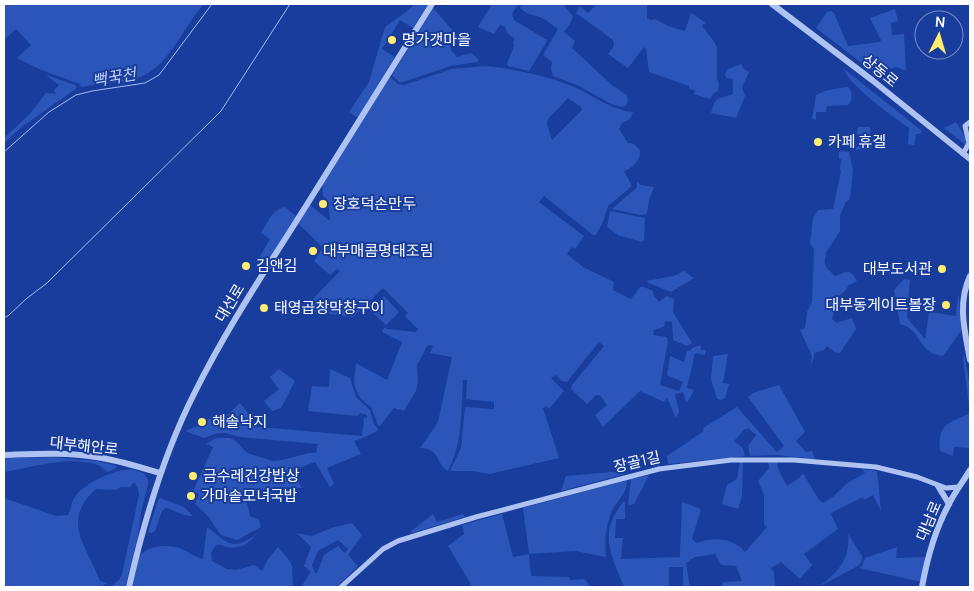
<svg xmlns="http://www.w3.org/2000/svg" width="974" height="591" font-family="Manrope,'Noto Sans KR',sans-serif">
	<rect width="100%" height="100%" fill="#183d9c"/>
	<g fill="#2c55b9" fill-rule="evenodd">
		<path d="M4,4h200c-23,25 -34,64 -69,75 -17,5 -36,4 -54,8l-1,-3 -41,-15 -22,-11 14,-13 -15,-16 -12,11z"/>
		<polygon points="415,4 428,4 413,28 400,20 382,49 395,57 358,118 349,112 369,82 385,27 406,12"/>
		<polygon points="492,4 518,4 512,14 514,20 547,40 546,43 529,71 508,66 507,64 514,46 513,42 515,39 507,33 505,27 500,25 494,34 478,27"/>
		<path d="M522,4h41l10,12 -3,8 -6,8 11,9 -3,7 41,38 14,9 1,6 -2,5 -4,1 -11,-3 -32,-18 -26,-10 -2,-7 1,-7 -9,-7 15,-26c-5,-3 -9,-7 -14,-10 -8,-5 -15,-2 -24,-11z"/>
		<path d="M597,4h50v14l4,2 4,-1 13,7 17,5 6,-18 15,10 -4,2c4,8 13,15 15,23v31l2,4 -1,8 -4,2 -4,6 -16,-5 1,-4 -6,-1v-3l-40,-14 -3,-23 -2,-2 -16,21 -20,-14 6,-8 -1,-6 -37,-27 4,-7 8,7z"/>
		<polygon points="433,8 454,32 455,35 450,42 451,50 457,57 471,53 479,60 477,62 451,66 403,82 399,82 392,75"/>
		<polygon points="895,9 898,21 891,23 892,35 904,34 906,71 897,67 888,69 885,72 885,81 816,28 827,12 831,11 834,13 848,46 880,42 881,40 870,18"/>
		<path d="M741,64l3,5 5,3 -7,15 3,9 -9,22 -25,-5c5,-19 8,-13 22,-19v-15l-7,-1 -1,-4 3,-5z"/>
		<path d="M485,66c25,2 63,10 87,20 20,8 38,24 61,26l-3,7 -8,4 -3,6 9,14 6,1 6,6c1,10 -7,18 -16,21l8,15 -24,20 -5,16 -7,13h-3l-49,-39 -5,6 45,34 -9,13 -3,-2 -5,7 16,13 31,15 -1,8 18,9 9,-12h4l9,4v3l6,8 8,-6 7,3 -1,13 19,31 -5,3 -14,-6 -1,-18 -7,-1 -1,6 -10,3 -1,5 14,2 1,4 -8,44 19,6 4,-9 -16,-7 3,-19 14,6 3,-11h3l2,-3 9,-3v5h5l-1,5 -10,-2 -8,35 7,2 -6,11 -2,1 -3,-10 -8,2 4,17 -3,7 -9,-20 -3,4 -24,-11 -37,36 -8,-12 12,-10 -7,-10h-4l-9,9 -16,-15 1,-4 32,-39 -5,-4 -32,40 -5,-1 -6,-6 -5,3 13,13 -15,18 -2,-3 -4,2 16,50 -69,16 -18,-3h-22l11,-23 4,-41 29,2v-7l-28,-3 1,-19h-4c-2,31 0,63 -15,91 -13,-8 -8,-23 -28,-23l18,-26 14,-65 -22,-4 3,-7 -5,-1 -11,20 1,16 -2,10 -12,20 -10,-3 -14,18 -2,-1 -7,-18 -10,-8 -5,-9 -2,-8 2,-19 31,17 15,-38 -20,-10 3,-5 2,2 29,3 2,-3 -13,-13 3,-3 -25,-25 -30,29 -49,-7v-2l36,-37 -3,-2 -7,6 -16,-14 9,-13 -25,-25 12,-18 20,16 -1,-13 -5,-4 3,-5 -4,-3 -1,-11 68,-108 8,7 6,1 48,-16zM568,98l13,9 1,3 -30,30 -5,-16 1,-5z"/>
		<path d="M844,69l78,62 -2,3h-4l-2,11 -6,-1 1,-16c-14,-10 -62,-44 -65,-59z"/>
		<polygon points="46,75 75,85 77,88 23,126 4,143 4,138 29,115 46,93 56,94 54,90 59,85"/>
		<path d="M848,87c5,6 5,12 0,18l-21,1 -1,6h-10v8l-4,-1 4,-24c10,-5 21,-7 32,-8z"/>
		<polygon points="956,122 966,138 966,145 944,128"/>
		<polygon points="858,127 870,127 872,145 870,149 855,150 854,148 861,146 860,137 857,134"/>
		<path d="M841,151l8,1 4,18 -3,29 -4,3 -6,13v16l-15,23 1,1c-4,11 2,14 9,21 12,-4 14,-9 22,5l-9,5 -2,4 -7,6 -7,23 4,4 16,-5 4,11 -16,24 -5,-1 -8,-6 -3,4 -10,3v5l-4,8 2,-10 -12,-26 5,-2 2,-16 5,-10 2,-52 -4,-7 3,-25 5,-8 15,-1 8,-38 -1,-2 1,-10h-2v-7z"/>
		<polygon points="637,182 641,185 654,187 649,200 647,214 640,215 612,209 635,189 637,187"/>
		<path d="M285,207l11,9 -30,48h-4l-3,-4v-2l11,-19 -9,-6c6,-10 11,-23 24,-26z"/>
		<polygon points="610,211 645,218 644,240 642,242 618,235 607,227"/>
		<polygon points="684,271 694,278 671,292 649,283 646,281 674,276"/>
		<path d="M904,279l6,1 -3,38 18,21 4,-27 27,4 2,-21 1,2 2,34 -18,25c-25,-2 -22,-28 -43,-32l-6,-34z"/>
		<polygon points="384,296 399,312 386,325 370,310"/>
		<polygon points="728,354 723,383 729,384 725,398 721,400 717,399 711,379 713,356"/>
		<path d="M964,354l6,32v59l-1,3 -15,-1 -1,9 -13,-5c-2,-29 7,-26 30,-38l-7,-54z"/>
		<polygon points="279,369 295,381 281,408 272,411 264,401 279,389 270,377"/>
		<polygon points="330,369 350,378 356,397 370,410 374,424 379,430 365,437 354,441 361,454 327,468 334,484 330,487 315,462 299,468 297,474 299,475 297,479 302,488 266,489 245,494 250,516 259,520 261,527 237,540 221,535 207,515 195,504 199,494 193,491 213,447 206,444 216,438 230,438 236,441 247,453 273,461 282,460 309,453 316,453 318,444 240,437 225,433 218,433 204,438 185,431 194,427 206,425 206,419 224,418 240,403 248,413 248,426 362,436 364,418 367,418 367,415 360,413 357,416 308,411 312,386 329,387"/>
		<polygon points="779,385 805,432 796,441 806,452 812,451 815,459 778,455 750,456 748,446 756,435 748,428 747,430 745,429 734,441 743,448 745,456 668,464 667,456 704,431 703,428 737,407 777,452 784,446 748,397 753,393"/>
		<path d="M50,457l47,4 20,5 -1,2 -8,4c-5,-2 -5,-5 -10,-7 -31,-10 -63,2 -94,7v-14z"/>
		<path d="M768,461h9c0,9 6,17 10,25l12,-8 3,-4 2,1 15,25 4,3 11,-7 12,-12 19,-11 -3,-4 15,2 4,40 -8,-16 -9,5 -1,-3 -30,15 -2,2 7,15 -34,25 8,11 -12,14 -19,-17 -10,6 3,4 1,15h-52l-1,-3 2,-2 18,-1 -6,-15 -15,-1 -6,-11 -20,3 -9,6 4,24h-7v-20h-14v20h-45c-13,-33 -26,-53 -1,-85h2v17h-9l-1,19h8l-2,21 59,-2 2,-55 19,7 -9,30 4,4c17,-6 36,-6 49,9l22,-25 -3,-3v-29l-6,-14 11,-13z"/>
		<polygon points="740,462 743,462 742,496 738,509 722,504 727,485 737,479"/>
		<path d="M131,469l13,4 4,7v5l-7,27 -3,24 -13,51h-15l9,-7 3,-6 17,-79 -1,-7 -4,-6 -4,5h-9l-5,3 -20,-1c-36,32 -9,57 4,92l7,2 6,-2 -14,6h-95v-89l52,18 12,-1c3,-5 3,-11 5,-15 8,-16 40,-30 58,-31z"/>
		<polygon points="611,472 625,474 561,491 566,476"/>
		<polygon points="649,475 634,504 628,505 631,479"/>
		<path d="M627,480c-1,15 -7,17 -14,29 -7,14 -9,32 -7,48l-31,-6 -46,3 2,22 38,1 1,3 15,-1 5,8h-119l-1,-4 -22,-37 16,-12 -2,-9 40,-11 11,43 16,-3 -6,-46z"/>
		<path d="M160,498l24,9 9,9c-9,1 -18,-6 -27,-8l-4,3 -7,20 -4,2 -3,-1 10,-32z"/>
		<polygon points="433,514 437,522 463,514 465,517 412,533 410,532"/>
		<path d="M352,523l10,12 -14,20 10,11 -21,21h-36l10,-15 -7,-6 7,-19 -14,-14 15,3 19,-8zM338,540l10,9 -3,4 -7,-7 -14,9 -7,18h-2l-3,-8 6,-14z"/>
		<path d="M207,527c22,16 24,25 50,7 -8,9 -16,16 -29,13 -5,-1 -7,-3 -12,-2l-5,8 1,8 15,8 9,1 18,-5 8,6 6,-12 10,-12 11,13 3,6 1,21h-162c3,-9 4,-22 8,-30 7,-12 29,-13 40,-9 9,3 15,9 24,11z"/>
		<path d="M848,534l14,22v5l-4,5 -38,20c18,-14 31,-28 28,-52z"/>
		<polygon points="897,547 896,558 926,557 921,582 859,568 862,566 865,558"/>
	</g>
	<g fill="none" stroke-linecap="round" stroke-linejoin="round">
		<g stroke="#a2bbf4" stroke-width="1">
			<polyline points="4,152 49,112 76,95 92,91 145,83 159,75 212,4"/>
			<polyline points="4,318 9,315 26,299 47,283 221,111 290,4"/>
		</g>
		<g stroke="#afc3f2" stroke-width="5">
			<polyline points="963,154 969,143 965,126 970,122"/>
			<polyline points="341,587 372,559 383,549 398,541 476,517 659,469 731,460 794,460 876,467 917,477 946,488 959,487"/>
		</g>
		<g stroke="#afc3f2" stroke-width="6">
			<polyline points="772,4 872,80 970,159"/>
			<path d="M970,276c-13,28 -5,56 0,84"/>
			<path d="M4,455c31,-1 62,-3 92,2 22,3 43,10 64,16"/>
			<polyline points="938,486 949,504"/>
			<path d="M129,587c15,-66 34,-132 65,-193 32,-65 73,-126 112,-188 42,-68 84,-135 126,-202"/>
			<path d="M922,587c5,-28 12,-55 26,-81 6,-13 15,-24 22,-36"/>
		</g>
	</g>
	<g fill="#ffec70" stroke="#183d9c" stroke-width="2">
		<circle cx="392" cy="40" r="5"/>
		<circle cx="818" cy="142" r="5"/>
		<circle cx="323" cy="204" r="5"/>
		<circle cx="313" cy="251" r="5"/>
		<circle cx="246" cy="266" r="5"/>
		<circle cx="942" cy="269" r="5"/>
		<circle cx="946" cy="305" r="5"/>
		<circle cx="264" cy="308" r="5"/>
		<circle cx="202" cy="422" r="5"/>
		<circle cx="193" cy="476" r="5"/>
		<circle cx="191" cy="496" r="5"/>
	</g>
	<g text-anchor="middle" stroke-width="4" stroke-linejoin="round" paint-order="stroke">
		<g font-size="15" fill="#fff" stroke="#183d9c" text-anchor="start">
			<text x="402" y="45">명가갯마을</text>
			<text x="828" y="147">카페 휴겔</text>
			<text x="333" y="209">장호덕손만두</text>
			<text x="323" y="256">대부매콤명태조림</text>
			<text x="256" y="271">김앤김</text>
			<text x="932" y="274" text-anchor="end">대부도서관</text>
			<text x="936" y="310" text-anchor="end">대부동게이트볼장</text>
			<text x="274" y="313">태영곱창막창구이</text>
			<text x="212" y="427">해솔낙지</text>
			<text x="203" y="481">금수레건강밥상</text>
			<text x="201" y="501">가마솥모녀국밥</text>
		</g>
		<g font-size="15" fill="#fff" stroke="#183d9c">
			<text transform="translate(880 71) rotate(39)" y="5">상동로</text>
			<text transform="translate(230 303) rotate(-59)" y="5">대선로</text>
			<text transform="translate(84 446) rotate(6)" y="5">대부해안로</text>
			<text transform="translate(637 462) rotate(-13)" y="5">장골1길</text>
			<text transform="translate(929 521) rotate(-67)" y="5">대남로</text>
		</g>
		<g font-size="16" font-style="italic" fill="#bccef8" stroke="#183d9c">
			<text transform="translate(114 77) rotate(-10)" y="6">뻑꾹천</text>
		</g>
	</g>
	<rect width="974" height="591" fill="none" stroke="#ffffff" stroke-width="10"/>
	<g transform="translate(939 35) rotate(5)"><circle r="24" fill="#183d9c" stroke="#748bc4"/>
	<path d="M0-4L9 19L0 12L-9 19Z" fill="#ffec70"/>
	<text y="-8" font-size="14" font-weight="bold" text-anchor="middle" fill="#ffffff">N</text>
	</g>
</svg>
